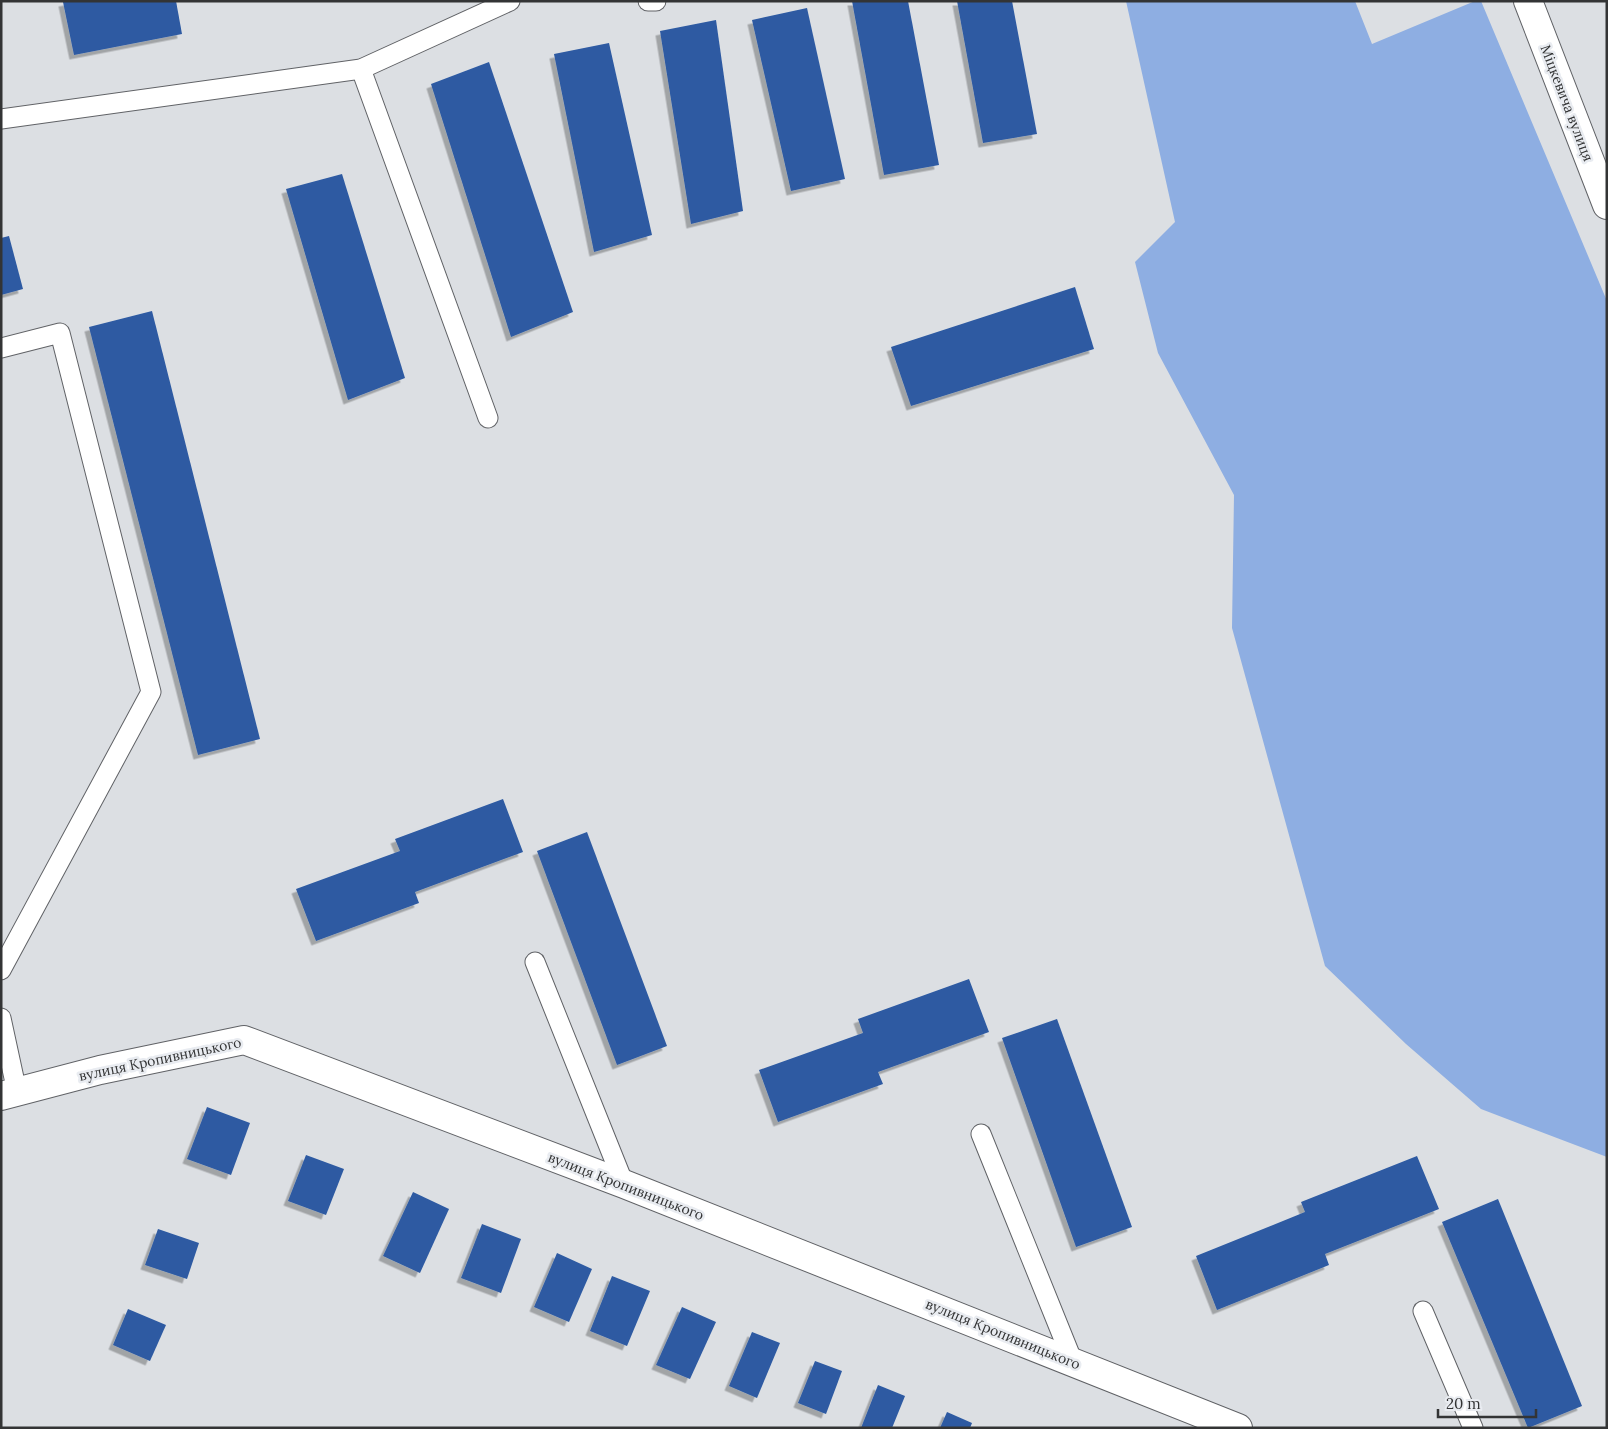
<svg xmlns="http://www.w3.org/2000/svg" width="1608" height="1429" font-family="Lora,serif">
	<defs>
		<filter id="shadow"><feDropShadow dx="-4.5" dy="4.5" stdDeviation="0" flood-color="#0004"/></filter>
	</defs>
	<rect width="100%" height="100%" fill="#dcdfe3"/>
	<polygon fill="#8eaee2" points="1126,1 1355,1 1372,44 1475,1 1481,1 1607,301 1607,1157 1481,1109 1406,1044 1325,966 1232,628 1234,495 1158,353 1135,262 1175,222"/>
	<g fill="#2d5aa2" filter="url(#shadow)">
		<polygon points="69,1 176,1 182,34 74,55 63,2"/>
		<polygon points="852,1 908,1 939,165 884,175"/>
		<polygon points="957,1 1012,1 1037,134 983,143"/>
		<polygon points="807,8 845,179 791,191 752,20"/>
		<polygon points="716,20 743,211 691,224 660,31"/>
		<polygon points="609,43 652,235 594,252 554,54"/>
		<polygon points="489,62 573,312 511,337 431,84"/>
		<polygon points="342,174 405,378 348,400 286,189"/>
		<polygon points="9,236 23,289 1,295 1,238"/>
		<polygon points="1075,287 1094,349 911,406 891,347"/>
		<polygon points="152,311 260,739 198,755 89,327"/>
		<polygon points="503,799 523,852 415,892 419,903 316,941 296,889 400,851 395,839"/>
		<polygon points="587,832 667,1046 617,1065 537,851"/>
		<polygon points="969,979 989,1032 878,1072 883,1084 778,1122 759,1070 863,1033 858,1019"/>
		<polygon points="1057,1019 1132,1227 1076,1247 1002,1038"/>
		<polygon points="207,1107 250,1123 231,1175 187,1159"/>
		<polygon points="306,1155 344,1169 326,1215 288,1201"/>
		<polygon points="1417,1156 1439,1209 1325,1254 1329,1265 1217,1310 1196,1256 1305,1212 1301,1202"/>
		<polygon points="413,1192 449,1209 420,1273 383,1256"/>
		<polygon points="1498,1199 1582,1406 1528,1428 1442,1222"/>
		<polygon points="482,1224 521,1239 501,1293 461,1278"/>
		<polygon points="158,1229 199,1243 187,1279 145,1265"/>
		<polygon points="557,1253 592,1269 569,1322 534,1307"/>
		<polygon points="612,1276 650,1291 627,1346 590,1331"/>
		<polygon points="682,1307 716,1322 690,1379 656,1365"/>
		<polygon points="128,1309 166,1325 150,1361 113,1345"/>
		<polygon points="752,1332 780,1343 757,1398 729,1386"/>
		<polygon points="815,1361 842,1371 826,1414 798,1403"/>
		<polygon points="878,1385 905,1396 892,1428 861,1428"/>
		<polygon points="947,1412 972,1423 970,1428 940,1428"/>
	</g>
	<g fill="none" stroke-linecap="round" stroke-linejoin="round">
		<defs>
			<g id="service">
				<polyline points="648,1 656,1"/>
				<polyline points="361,69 488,418"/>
				<polyline points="1,119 361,69 510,1"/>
				<polyline points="1,348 60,333 151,692 1,970"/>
				<polyline points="535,962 624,1184"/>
				<polyline points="1,1018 17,1092"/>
				<polyline points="981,1134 1073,1362"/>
				<polyline points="1423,1311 1473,1428"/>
			</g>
			<g id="minor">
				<polyline points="1528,1 1607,205"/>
				<polyline points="1,1096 100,1070 244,1040 624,1184 1238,1428"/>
			</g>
		</defs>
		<use href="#service" stroke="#606266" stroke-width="21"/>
		<use href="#minor" stroke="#606266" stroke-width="30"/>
		<use href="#service" stroke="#fff" stroke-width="19"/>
		<use href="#minor" stroke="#fff" stroke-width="28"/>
	</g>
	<g text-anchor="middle" stroke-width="5" stroke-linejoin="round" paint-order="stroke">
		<g font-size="14" fill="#333435" stroke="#e9ecf1">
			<text transform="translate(1567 103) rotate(69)" y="5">Міцкевича вулиця</text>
			<text transform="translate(160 1059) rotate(-12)" y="5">вулиця Кропивницького</text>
			<text transform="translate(626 1186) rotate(21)" y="5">вулиця Кропивницького</text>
			<text transform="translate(1003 1334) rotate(22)" y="5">вулиця Кропивницького</text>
		</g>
	</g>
	<rect width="1608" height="1429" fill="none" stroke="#333435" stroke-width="5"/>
	<path d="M1438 1409v8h98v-8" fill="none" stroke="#333435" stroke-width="2.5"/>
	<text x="1446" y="1409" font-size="15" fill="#333435" stroke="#e9ecf1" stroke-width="4" paint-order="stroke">20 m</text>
</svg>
